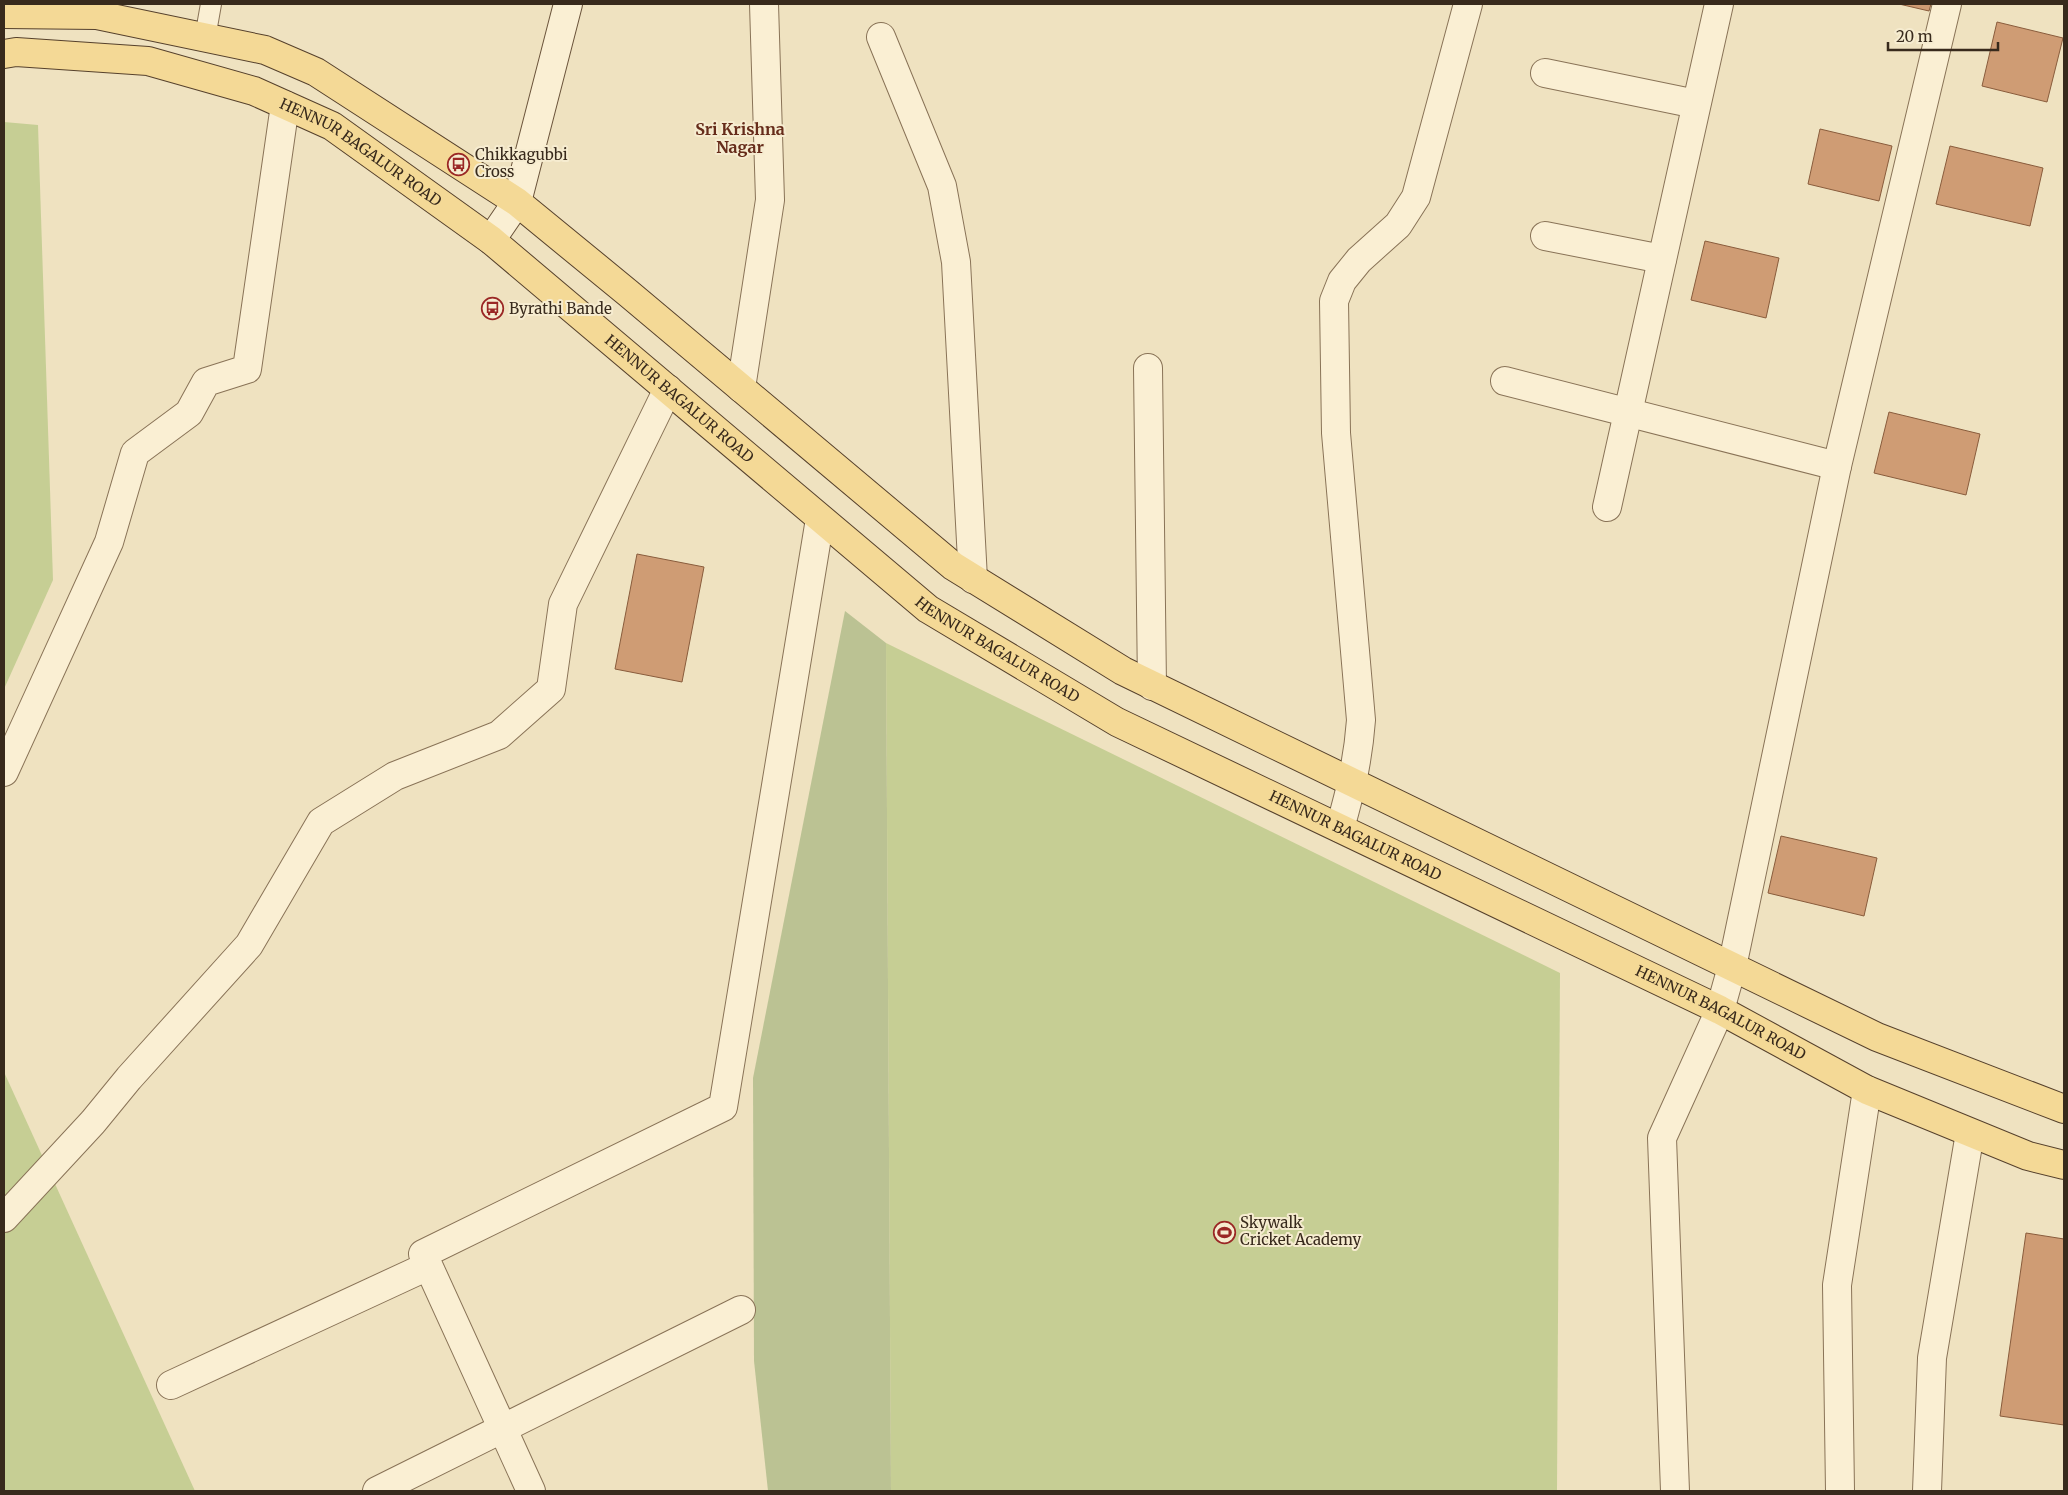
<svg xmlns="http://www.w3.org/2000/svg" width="2068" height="1495" font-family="Merriweather,serif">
	<rect width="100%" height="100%" fill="#efe2c0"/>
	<g fill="#c6ce94">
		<polygon points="4,122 38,125 53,580 4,689"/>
		<polygon points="886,643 1560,973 1557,1491 891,1491"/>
		<polygon points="4,1072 195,1491 4,1491"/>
	</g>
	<polygon fill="#bbc293" points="845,611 886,643 891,1491 768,1491 754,1361 753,1078"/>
	<g fill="#cf9c74" stroke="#895c3c">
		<polygon points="1899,4 1931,4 1929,11"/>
		<polygon points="1997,22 2063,38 2047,102 1982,86"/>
		<polygon points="1820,129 1892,146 1879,201 1808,184"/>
		<polygon points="1950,146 2043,168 2030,226 1936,204"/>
		<polygon points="1705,241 1779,258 1766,318 1691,300"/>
		<polygon points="1889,412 1980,434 1966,495 1874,473"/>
		<polygon points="637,554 704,567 682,682 615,669"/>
		<polygon points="1781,836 1877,858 1864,916 1768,893"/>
		<polygon points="2026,1233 2064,1239 2064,1425 2000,1416"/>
	</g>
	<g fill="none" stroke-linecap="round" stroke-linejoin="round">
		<defs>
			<polyline id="service" points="205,38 211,4"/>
			<g id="minor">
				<polyline points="881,37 942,186 956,262 973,579"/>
				<polyline points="1545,73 1696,104"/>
				<polyline points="1545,236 1662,259"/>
				<polyline points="1148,368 1152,686"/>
				<polyline points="1505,381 1837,466"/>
				<polyline points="741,388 770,200 764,4"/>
				<polyline points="1607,507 1719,4"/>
				<polyline points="4,772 109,542 135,453 189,413 206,382 247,369 285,105"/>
				<path d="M1340,828c11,-39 18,-68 21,-108l-25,-287 -2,-132 8,-20 17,-21 39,-35 18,-28 52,-193"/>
				<polyline points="4,1218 93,1122 129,1078 249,945 321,822 395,776 499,735 551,689 563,604 668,389"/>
				<polyline points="171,1385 428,1266"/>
				<polyline points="377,1491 741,1310"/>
				<polyline points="531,1491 423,1254 723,1107 820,519"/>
				<polyline points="1675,1491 1662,1138 1720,1010 1732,967 1837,466 1947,4"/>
				<polyline points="1840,1491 1837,1285 1867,1090"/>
				<polyline points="1927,1491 1932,1358 1970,1133"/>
			</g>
			<polyline id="secondary" points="491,240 517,202 568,4"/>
			<g id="primary">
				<polyline points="4,14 97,15 265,50 316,72 517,202 628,293 953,566 1123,671 1877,1037 2064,1109"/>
				<path id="s1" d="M4,54l12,-2 132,9 106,30 78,35 159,114 437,369 189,113 603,288 147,80 161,66 36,9"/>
			</g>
		</defs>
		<use href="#service" stroke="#897357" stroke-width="22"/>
		<use href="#minor" stroke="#897357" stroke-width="30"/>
		<use href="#secondary" stroke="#6b543b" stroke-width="30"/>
		<use href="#primary" stroke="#56412c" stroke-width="30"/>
		<use href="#service" stroke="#faefd3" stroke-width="20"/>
		<use href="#minor" stroke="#faefd3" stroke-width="28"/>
		<use href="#secondary" stroke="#faefd3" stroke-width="28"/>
		<use href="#primary" stroke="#f4d996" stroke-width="28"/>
	</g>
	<defs>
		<symbol id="bus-ring" viewBox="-11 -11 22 22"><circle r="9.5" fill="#f6ecd0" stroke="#9a2725" stroke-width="1.5"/><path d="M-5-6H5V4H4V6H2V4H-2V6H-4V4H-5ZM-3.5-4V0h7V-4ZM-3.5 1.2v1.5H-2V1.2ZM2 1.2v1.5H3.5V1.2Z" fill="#9a2725"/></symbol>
		<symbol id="stadium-ring" viewBox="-11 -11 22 22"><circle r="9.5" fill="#f6ecd0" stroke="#9a2725" stroke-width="1.5"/><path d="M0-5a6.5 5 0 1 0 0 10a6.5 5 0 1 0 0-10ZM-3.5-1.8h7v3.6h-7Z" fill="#9a2725"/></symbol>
	</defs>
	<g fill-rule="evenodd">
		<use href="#bus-ring" x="446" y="152" width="25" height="25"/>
		<use href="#bus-ring" x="480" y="296" width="25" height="25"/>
		<use href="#stadium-ring" x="1212" y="1220" width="25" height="25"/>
	</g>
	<g text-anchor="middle" stroke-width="4" stroke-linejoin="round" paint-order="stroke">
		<g font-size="15" fill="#382a1c" stroke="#f6ecd0">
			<text dy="5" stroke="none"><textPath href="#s1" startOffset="378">HENNUR BAGALUR ROAD</textPath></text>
			<text dy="5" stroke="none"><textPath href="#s1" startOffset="782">HENNUR BAGALUR ROAD</textPath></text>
			<text dy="5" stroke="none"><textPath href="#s1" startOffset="1188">HENNUR BAGALUR ROAD</textPath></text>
			<text dy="5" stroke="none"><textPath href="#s1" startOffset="1592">HENNUR BAGALUR ROAD</textPath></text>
			<text dy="5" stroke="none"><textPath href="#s1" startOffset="1998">HENNUR BAGALUR ROAD</textPath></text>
		</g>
		<g font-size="15" fill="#382a1c" stroke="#f6ecd0" text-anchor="start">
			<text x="475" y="160">Chikkagubbi<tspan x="475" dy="17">Cross</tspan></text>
			<text x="509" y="314">Byrathi Bande</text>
			<text x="1240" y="1228">Skywalk<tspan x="1240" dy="17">Cricket Academy</tspan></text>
		</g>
		<g font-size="16" font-weight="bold" fill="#662c1a" stroke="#f6ecd0">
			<text x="740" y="135">Sri Krishna<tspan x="740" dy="18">Nagar</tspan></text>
		</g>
	</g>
	<rect width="2068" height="1495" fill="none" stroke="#382a1c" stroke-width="10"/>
	<path d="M1888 42v8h110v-8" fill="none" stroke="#382a1c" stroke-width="2.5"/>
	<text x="1896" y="42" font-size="15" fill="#382a1c" stroke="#f6ecd0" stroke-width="4" paint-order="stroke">20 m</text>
</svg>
